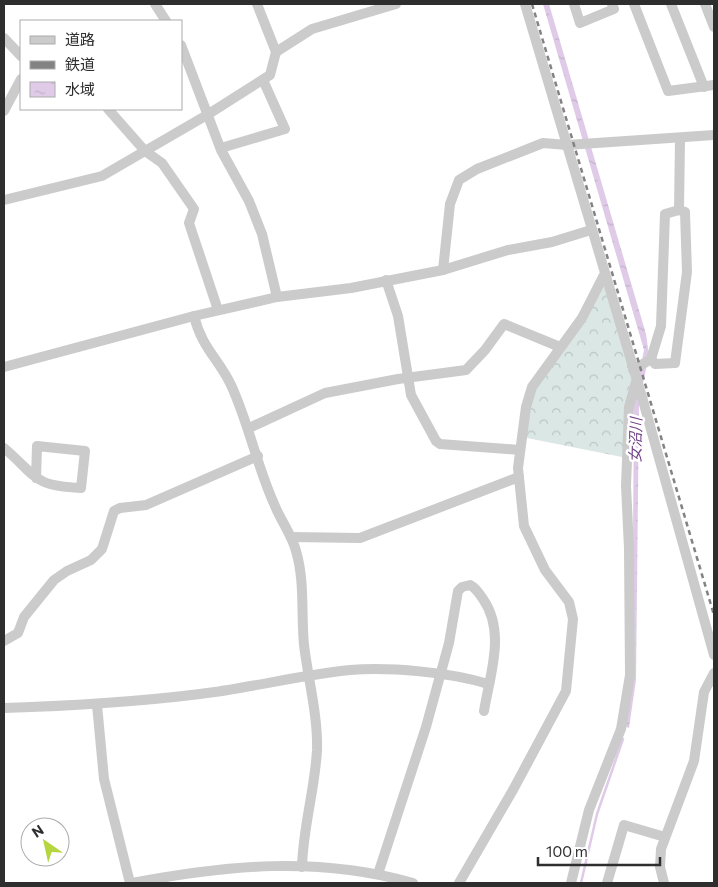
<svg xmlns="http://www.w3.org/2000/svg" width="718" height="887" font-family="Commissioner,'Noto Sans JP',sans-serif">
	<defs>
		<pattern id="forest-crowns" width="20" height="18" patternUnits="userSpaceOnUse" patternTransform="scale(1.25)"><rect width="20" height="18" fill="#dae7e4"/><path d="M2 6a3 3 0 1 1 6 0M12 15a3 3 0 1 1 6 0" fill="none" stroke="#bbc6c4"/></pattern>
		<pattern id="water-ripples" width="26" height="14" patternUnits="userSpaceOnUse" patternTransform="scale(1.25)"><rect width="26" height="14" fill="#dfcbe8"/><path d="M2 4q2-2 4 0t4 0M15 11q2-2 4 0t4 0" fill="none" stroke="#c0afc7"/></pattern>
	</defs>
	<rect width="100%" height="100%" fill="#fff"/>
	<polygon fill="url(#forest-crowns)" points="604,275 633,370 627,458 522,437 532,387"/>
	<polygon fill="url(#water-ripples)" points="543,4 549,4 646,334 649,355 639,402 636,680 629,728 624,726 633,537 634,401 644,350"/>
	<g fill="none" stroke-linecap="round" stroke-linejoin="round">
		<polyline stroke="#dfcbe8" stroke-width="2.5" points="581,883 597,814 623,739"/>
		<g stroke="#cbcbcb" stroke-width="10">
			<polyline points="155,4 166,21"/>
			<polyline points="525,4 642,397 714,655"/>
			<polyline points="574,4 580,23 614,9 612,4"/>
			<polyline points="634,4 668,91 714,85"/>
			<polyline points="671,4 704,87"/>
			<polyline points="705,4 714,27"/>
			<polyline points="4,38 21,56"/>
			<polyline points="181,45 221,150 249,201 262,234 277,297"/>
			<polyline points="276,52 312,29 396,4"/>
			<polyline points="108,109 145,151 162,163 194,209 189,223 218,310"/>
			<polyline points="4,111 21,79"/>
			<polyline points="221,148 285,129 263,80"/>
			<polyline points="4,200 102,176 207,115 270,75 276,52 257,4"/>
			<polyline points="443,270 450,204 459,180 477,169 543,143 567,145 714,135"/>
			<polyline points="386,280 398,316 411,395 436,441 440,444 520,450"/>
			<path d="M194,316c8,32 24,42 37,69 18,39 26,82 44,121 6,15 17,29 21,45 9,30 5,63 8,94 4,34 14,70 13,105 -2,39 -14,77 -15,117"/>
			<polyline points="651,359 655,364 675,363 687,272 685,212 679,210"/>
			<polyline points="4,367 194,316 277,297 351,288 443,270 508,250 552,242 591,230"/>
			<polyline points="633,370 651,359 661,326 665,214 679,210 680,139"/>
			<polyline points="249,428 325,393 398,379 466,370 485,350 504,324 560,347"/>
			<path d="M4,448c33,28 28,38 77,40l4,-37 -48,-5 -1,32"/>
			<polyline points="291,537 360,538 519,477"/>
			<polyline points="4,641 18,633 24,617 54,580 67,571 91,560 102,549 114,511 120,508 146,505 258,456"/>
			<polyline points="97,705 104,779 130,883"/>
			<path d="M4,708c66,-2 131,-6 196,-14 50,-6 100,-19 150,-24 40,-3 100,2 138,14"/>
			<path d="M378,874l48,-147 23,-84 9,-52 4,-4 8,-2c6,3 9,8 13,14 23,33 7,75 1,112"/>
			<path d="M132,883c95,-18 186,-27 281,0"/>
			<polyline points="459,883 513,790 566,691 573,619 569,602 545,570 524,526 518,468 526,407 532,387 582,318 604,275"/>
			<polyline points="571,883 589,810 621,729 630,675 629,548 626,486 629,407 636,382"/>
			<polyline points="607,883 624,825 665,837"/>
			<polyline points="664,883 660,867 661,849 694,761 704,692 714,673"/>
		</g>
		<polyline stroke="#838383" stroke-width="2.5" stroke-dasharray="5 4" stroke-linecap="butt" points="532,4 714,615"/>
	</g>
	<g text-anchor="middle" stroke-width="5" stroke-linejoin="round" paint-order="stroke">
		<g font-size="15" font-style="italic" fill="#724389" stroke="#fff">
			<text transform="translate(636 440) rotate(-89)" y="5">女沼川</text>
		</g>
	</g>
	<rect width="718" height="887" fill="none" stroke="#2e2e2e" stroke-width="10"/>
	<rect x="20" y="20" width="162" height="90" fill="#ffffff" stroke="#ababab"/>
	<rect x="30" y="36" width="25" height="8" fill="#cbcbcb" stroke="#ababab"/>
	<text x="65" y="45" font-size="15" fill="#2e2e2e">道路</text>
	<rect x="30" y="61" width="25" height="8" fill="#838383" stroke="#ababab"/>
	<text x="65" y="70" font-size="15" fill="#2e2e2e">鉄道</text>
	<rect x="30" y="82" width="25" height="15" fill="url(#water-ripples)" stroke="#ababab"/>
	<text x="65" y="95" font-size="15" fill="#2e2e2e">水域</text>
	<g transform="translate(45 842) rotate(326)"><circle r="24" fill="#ffffff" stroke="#ababab"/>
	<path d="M0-4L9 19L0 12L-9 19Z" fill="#b6d63f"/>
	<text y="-8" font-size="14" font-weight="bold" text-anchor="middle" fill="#2e2e2e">N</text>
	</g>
	<path d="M538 857v8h122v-8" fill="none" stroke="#2e2e2e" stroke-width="2.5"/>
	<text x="546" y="857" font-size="15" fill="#2e2e2e" stroke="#ffffff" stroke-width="4" paint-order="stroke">100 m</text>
</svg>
